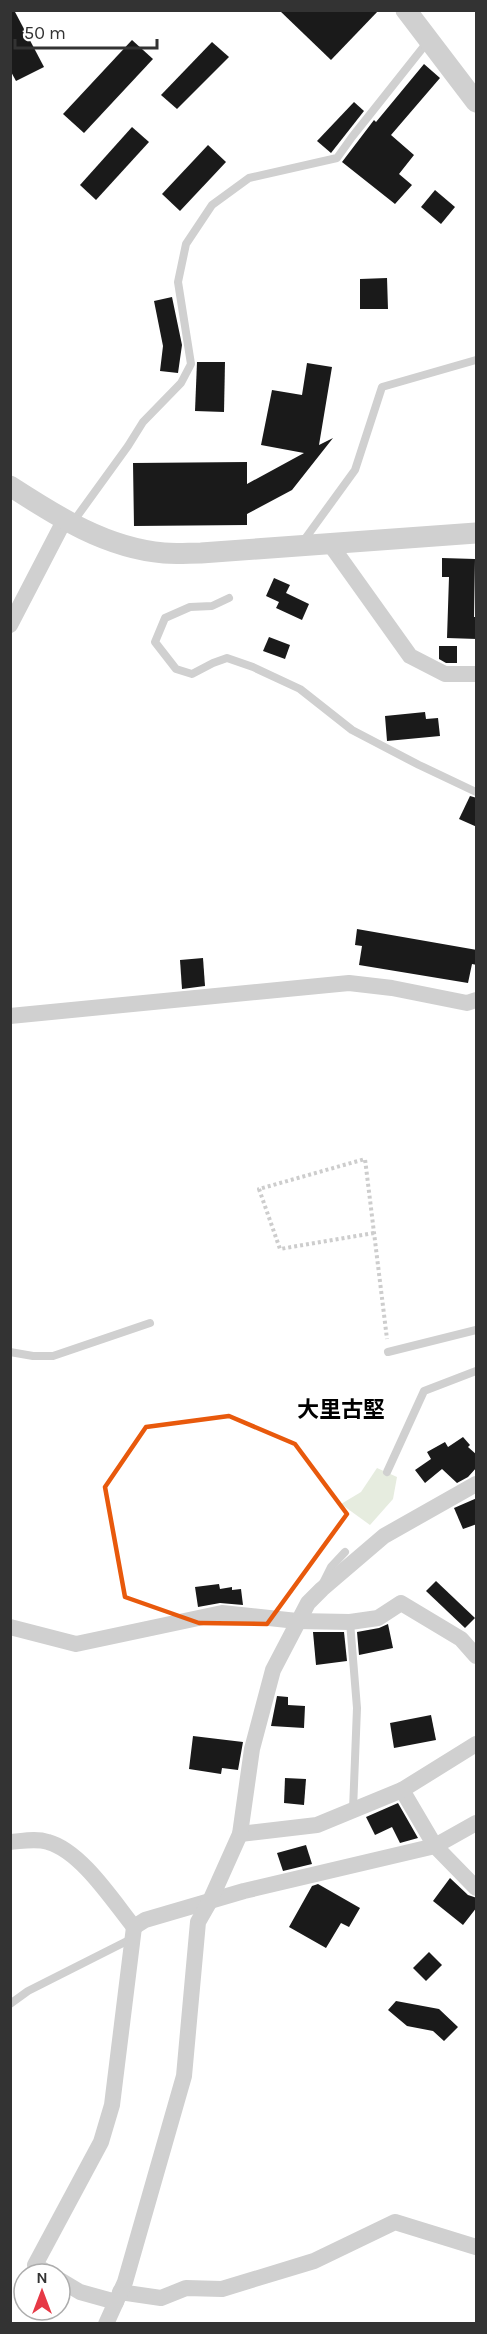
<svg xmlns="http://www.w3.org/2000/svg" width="487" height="2334" font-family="Karla,'Noto Sans JP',sans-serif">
	<rect width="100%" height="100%" fill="#fff"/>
	<polygon fill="#e6ecdf" points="377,1468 397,1477 393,1499 370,1525 341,1504 361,1492"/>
	<g fill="#1a1a1a">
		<polygon points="10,10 14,10 44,67 16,81 10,70"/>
		<polygon points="279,10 379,10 331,60"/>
		<polygon points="132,40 153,59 84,133 63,114"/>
		<polygon points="212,42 229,57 177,109 161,95"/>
		<polygon points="424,64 440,78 391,135 414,155 399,174 412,185 395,204 342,162 374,120 376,122"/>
		<polygon points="354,102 364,111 331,153 317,141"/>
		<polygon points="132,127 149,142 96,200 80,185"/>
		<polygon points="208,145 226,162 180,211 162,194"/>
		<polygon points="435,190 455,207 441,224 421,207"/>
		<polygon points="387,278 388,309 360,309 360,279"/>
		<polygon points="172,297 182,345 178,373 160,371 163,346 154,301"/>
		<polygon points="197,362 225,362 224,412 195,411"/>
		<polygon points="307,363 332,367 319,445 333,438 292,490 247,514 247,525 134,526 133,463 247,462 247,484 304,453 261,445 272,390 302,395"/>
		<polygon points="442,558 475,559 474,617 477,617 477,639 447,638 449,577 442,577"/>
		<polygon points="274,578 290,585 286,593 309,604 302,620 276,608 279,602 266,596"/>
		<polygon points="269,637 290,645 285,659 263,651"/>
		<polygon points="439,646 457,646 457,663 446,663 439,659"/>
		<polygon points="425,712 426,719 438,718 440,736 387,741 385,716"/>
		<polygon points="470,796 477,798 477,827 459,819"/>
		<polygon points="357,929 477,950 477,965 472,964 468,983 359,965 362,946 355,945"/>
		<polygon points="203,958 205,986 182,989 180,960"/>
		<polygon points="463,1437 470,1445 468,1447 477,1455 477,1467 468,1477 457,1483 442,1469 425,1483 415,1470 431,1459 427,1452 445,1442 448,1447"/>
		<polygon points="477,1498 477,1524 463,1529 454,1508"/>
		<polygon points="436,1581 475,1618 465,1628 426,1591"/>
		<polygon points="219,1584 220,1589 232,1587 232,1590 241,1589 243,1605 220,1603 198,1607 195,1587"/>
		<polygon points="388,1624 393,1648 359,1655 357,1632 379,1628"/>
		<polygon points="313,1632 344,1632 347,1661 316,1665"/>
		<polygon points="277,1696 288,1697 288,1705 305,1706 304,1728 271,1726"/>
		<polygon points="431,1715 436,1740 394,1748 390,1723"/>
		<polygon points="193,1736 243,1742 238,1770 222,1768 221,1774 189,1769"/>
		<polygon points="285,1778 306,1779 304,1805 284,1803"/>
		<polygon points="398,1803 418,1838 400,1843 392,1827 375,1835 366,1817"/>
		<polygon points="306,1845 312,1864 283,1871 277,1853"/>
		<polygon points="450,1878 468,1895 477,1898 477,1907 463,1925 433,1901"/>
		<polygon points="318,1884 360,1908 349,1927 341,1923 326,1948 289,1927 312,1886"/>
		<polygon points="429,1952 442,1965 426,1981 413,1968"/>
		<polygon points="396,2001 439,2009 458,2027 444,2041 433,2031 407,2026 388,2010"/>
	</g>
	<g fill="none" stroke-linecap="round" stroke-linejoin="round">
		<polyline stroke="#cdcdcd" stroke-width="4" stroke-dasharray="3 3" stroke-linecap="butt" points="374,1233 280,1249 259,1189 365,1159 387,1339"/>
		<g stroke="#d0d0d0" stroke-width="8">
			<polyline points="73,522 128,446 143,422 181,383 191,364 178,282 186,244 212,205 249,178 337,158 352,137 429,40"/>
			<polyline points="302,543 355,470 382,387 476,360"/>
			<polyline points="229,598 212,606 190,607 165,618 155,642 176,669 192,674 213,663 227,658 253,667 300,689 352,730 419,765 476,792"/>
			<polyline points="10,1352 33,1356 53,1356 150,1323"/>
			<polyline points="388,1352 476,1330"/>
			<polyline points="387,1472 424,1391 476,1371"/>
			<polyline points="323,1583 331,1567 345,1552"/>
			<polyline points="350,1622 357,1708 353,1810"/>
			<polyline points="10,2004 28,1991 133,1938"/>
		</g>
		<g stroke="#d0d0d0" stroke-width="16">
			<polyline points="330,544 410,656 445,674 476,674"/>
			<polyline points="10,625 64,521"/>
			<polyline points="10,1016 349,983 392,988 467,1003 476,1000"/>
			<polyline points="10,1627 76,1644 222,1613 297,1621 350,1622 378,1618 401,1603 461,1639 476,1656"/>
			<polyline points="402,1790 435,1846 476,1888"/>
			<polyline points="240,1834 317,1825 402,1790 476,1744"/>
			<path d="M10,1842c13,-1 26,-4 38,0 33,9 65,59 86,85l11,-7 99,-29 191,-45 41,-23"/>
			<polyline points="50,2274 35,2265 101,2142 112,2105 134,1927"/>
			<polyline points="60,2280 80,2292 116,2302"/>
			<polyline points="120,2292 161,2298 186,2288 222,2289 314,2261 395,2222 476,2247"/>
			<polyline points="106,2324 125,2282 184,2076 198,1922 210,1901 240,1834 252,1749 273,1670 308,1603 322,1589 384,1536 476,1484"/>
		</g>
		<g stroke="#d0d0d0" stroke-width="21">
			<polyline points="406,10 476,102"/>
			<path d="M10,486c48,31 96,62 154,67 12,1 25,0 37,0l275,-20"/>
		</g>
	</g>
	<path fill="none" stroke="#e8590c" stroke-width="4.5" stroke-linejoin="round" d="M229,1416l66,28 52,70 -80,110 -68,-1 -74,-26 -20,-110 41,-60z"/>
	<g text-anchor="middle" stroke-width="6" stroke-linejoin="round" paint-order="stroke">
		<g font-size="22" font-weight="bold" fill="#000" stroke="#fff">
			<text x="341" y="1417">大里古堅</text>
		</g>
	</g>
	<rect width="487" height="2334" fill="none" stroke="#333333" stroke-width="24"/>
	<g transform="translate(42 2292)"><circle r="28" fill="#ffffff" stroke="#adadad" stroke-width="1.5"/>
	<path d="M0-4.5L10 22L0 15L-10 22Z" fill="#e63946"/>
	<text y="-9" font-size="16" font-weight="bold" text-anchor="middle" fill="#333333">N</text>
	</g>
	<path d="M15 39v9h142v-9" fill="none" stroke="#333333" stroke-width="3"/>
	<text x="24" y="39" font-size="18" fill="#333333" stroke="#ffffff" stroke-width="4.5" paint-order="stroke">50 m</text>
</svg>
